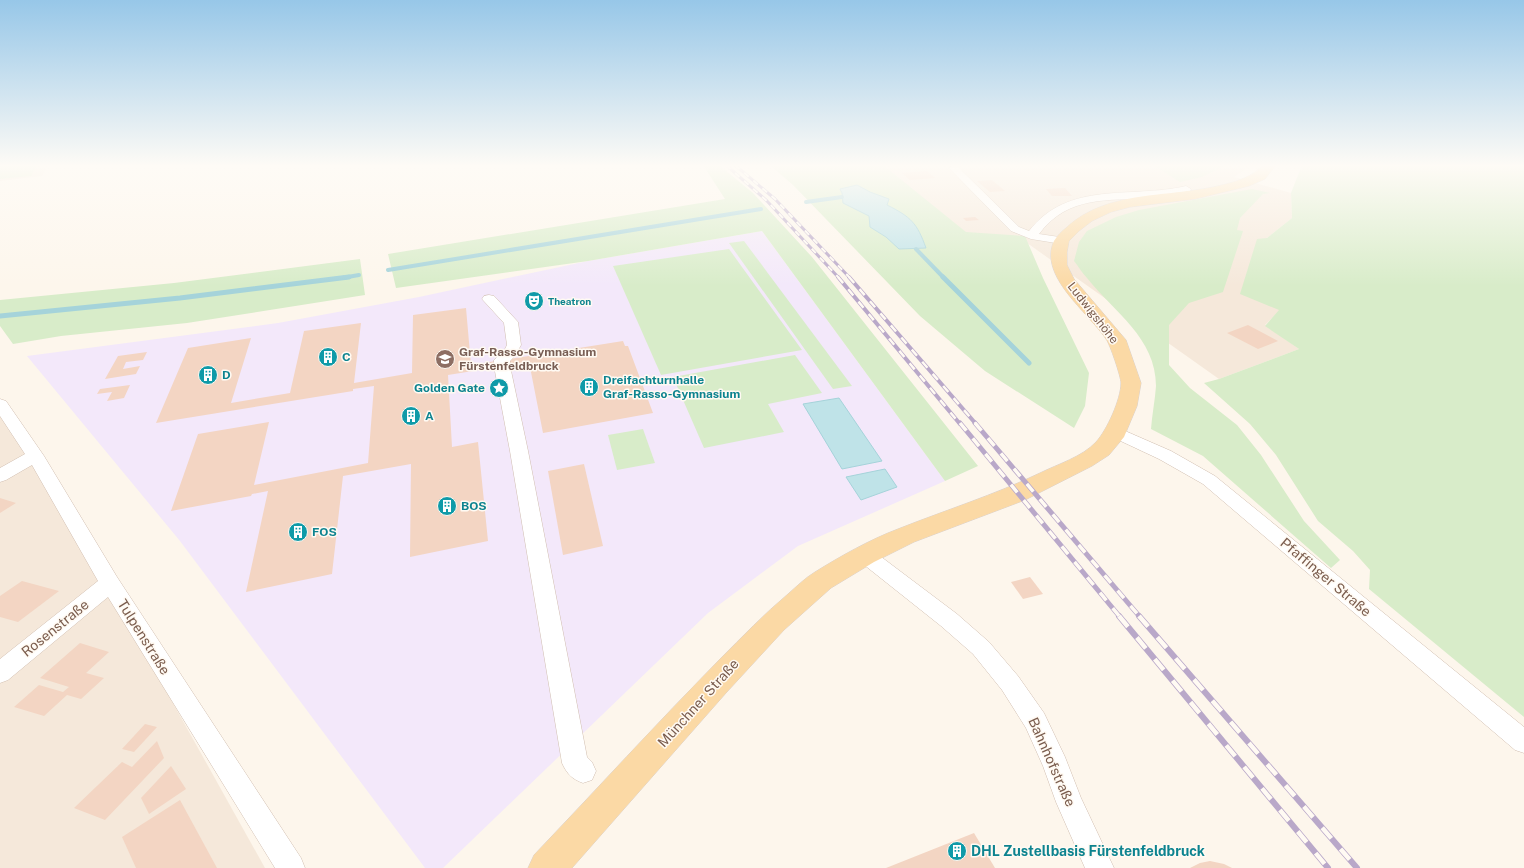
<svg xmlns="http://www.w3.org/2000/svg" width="1524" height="868" font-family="'Public Sans',sans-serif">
	<rect width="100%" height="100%" fill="#fdf6ec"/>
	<g fill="#f5e8da">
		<polygon points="0,165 48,165 42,176 0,181"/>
		<polygon points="777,165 1252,165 1234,177 1291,193 1292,218 1267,238 1280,310 1265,325 1299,349 1219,379 1020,238 963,233"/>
		<polygon points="0,399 35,456 265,868 0,868"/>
	</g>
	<polygon fill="#f3e8fa" points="762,231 945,481 798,546 708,613 443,868 425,868 180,541 27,356 278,323 419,297 588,261"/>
	<g fill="#d8ecc9">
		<polygon points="0,165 37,165 31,176 0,179"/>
		<polygon points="703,165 719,165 753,193 812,257 978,466 945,481 762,231 588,261 396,288 388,254 725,199"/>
		<polygon points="770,165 883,165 966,232 1025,236 1043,278 1089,373 1085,406 1074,428 985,371 920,316 793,185"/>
		<polygon points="1153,165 1227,165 1202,177 1180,182"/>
		<polygon points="1302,165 1524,165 1524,717 1369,589 1370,570 1353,551 1318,521 1276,455 1250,424 1204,383 1219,379 1299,349 1265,326 1279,310 1240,294 1257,239 1267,238 1292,218 1291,193"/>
		<path d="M1252,189l18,4 -7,1 -23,24 -3,12 6,1 -20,61 -34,11 -20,22v40l21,23 47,37 24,30 43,66 36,39 -9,8 -128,-112 -52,-27c1,-14 4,-29 5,-43 0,-48 -42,-74 -69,-108 -5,-5 -8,-11 -13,-17l5,-19 8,-11 29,-14 23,-7z"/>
		<polygon points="744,241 852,386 833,389 729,243"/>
		<polygon points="729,249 802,350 661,375 613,266"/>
		<polygon points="360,259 365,295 187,323 61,336 13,344 0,326 0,300 174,283"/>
		<polygon points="795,355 822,393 768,404 784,432 704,448 673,377"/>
		<polygon points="643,429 655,463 617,470 608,435"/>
	</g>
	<g fill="#bfe3e8" stroke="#a5d3da">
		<path d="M857,185l13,7 19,7 -2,6c24,12 30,18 39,43l-27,1 -13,-12 -16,-10 -1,-11 -26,-13 -1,-10 -2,-4z"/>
		<polygon points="839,398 882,461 842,469 803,404"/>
		<polygon points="885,469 897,487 861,500 846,477"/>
	</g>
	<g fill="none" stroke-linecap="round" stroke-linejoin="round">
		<g stroke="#a5d3da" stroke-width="4">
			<polyline points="806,202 842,197"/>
			<polyline points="916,249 944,278"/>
			<polyline points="388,270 761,209"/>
			<polyline points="342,278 359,275"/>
		</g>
		<g stroke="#a5d3da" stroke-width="5">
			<polyline points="943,277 1029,363"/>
			<polyline points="0,316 180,298 349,277"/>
		</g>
	</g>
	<g fill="#f3d5c3">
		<polygon points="927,171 935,178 910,180 902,173"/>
		<polygon points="992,180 1005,191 990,192 977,181"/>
		<polygon points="1065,188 1072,196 1052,196 1046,189"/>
		<polygon points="975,217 979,220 966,221 963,218"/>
		<polygon points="466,308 471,365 623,341 625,346 628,346 653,413 543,433 529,362 448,375 452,447 478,442 488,541 410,557 411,464 343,476 332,574 246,592 268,491 252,494 251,496 171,511 198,434 269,422 254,485 368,463 374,386 353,389 353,391 156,423 188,348 251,338 231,403 290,393 304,331 361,323 354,383 412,373 413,315"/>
		<polygon points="1248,325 1278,341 1258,349 1227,333"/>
		<polygon points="147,352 143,360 126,362 123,369 140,366 136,374 105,379 118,356"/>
		<polygon points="130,385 124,398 107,401 112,392 97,394 100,389"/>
		<polygon points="584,464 603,546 563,555 548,471"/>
		<polygon points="0,498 16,503 0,513"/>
		<polygon points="1030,577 1043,594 1023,599 1011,582"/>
		<polygon points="22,581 59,591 18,622 0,617 0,596"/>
		<polygon points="80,643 109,652 86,673 104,678 81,699 67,695 44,716 14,707 39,685 63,692 69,687 40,678"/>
		<polygon points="145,724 157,727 134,752 122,749"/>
		<polygon points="157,741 164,758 105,820 74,808 122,762 132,767"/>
		<polygon points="171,766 186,789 149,814 141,798"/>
		<polygon points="180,800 217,868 136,868 122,837"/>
		<polygon points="974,833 995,868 886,868"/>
		<polygon points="1210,861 1224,864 1232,868 1190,868 1200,863"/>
	</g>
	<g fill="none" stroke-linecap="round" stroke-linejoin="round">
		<defs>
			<g id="street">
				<path d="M954,165l3,1 62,61 10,4c40,-51 101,-32 157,-45l5,3 -1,2c-13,3 -26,6 -39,7 -43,3 -83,-3 -112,36l27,4 2,2 -2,2 -4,2 -31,-5 -20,-8 -60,-61 -2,-2z"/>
				<path d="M489,295l5,1 24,26 3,23 -6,11 -5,5v5l18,85 59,306 5,5 4,9 -4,9 -9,3c-11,-4 -16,-9 -21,-20l-52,-312 -16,-85v-6l10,-9 3,-6 -3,-22 -22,-24 2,-3z"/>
				<polygon points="0,399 6,401 44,456 117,577 301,858 305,868 275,868 108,597 8,680 0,683 0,659 98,581 32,465 6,480 0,482 0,468 25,454 0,416"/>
				<polygon points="1116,427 1171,451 1215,476 1524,727 1524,753 1515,750 1203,484 1159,459 1110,436 1108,432 1110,428"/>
				<polygon points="865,548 872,550 957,614 989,642 1018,676 1044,713 1065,757 1081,798 1114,868 1085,868 1056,802 1043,766 1026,728 1002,690 973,654 941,626 858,560 855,555 858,550"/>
			</g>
			<path id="primary" d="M1263,165h13l-11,14 -16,7 -54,13 -65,8 -19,5 -19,9 -13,10 -10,10 -2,11v13l7,14 52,61 15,43 -4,23 -13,31 -15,18 -17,11 -67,34 -111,42 -40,20 -43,26 -47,42 -58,63 -154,175h-44l6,-13c62,-65 123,-132 186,-196 22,-22 44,-45 68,-65 8,-7 17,-16 27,-22 26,-16 54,-32 83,-43 48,-19 96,-34 142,-56 18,-9 42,-16 56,-31 11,-12 25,-43 25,-59 0,-6 -11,-39 -15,-44 -18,-27 -68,-63 -52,-98 3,-5 8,-10 12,-13 41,-39 105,-30 156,-43 16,-4 30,-8 41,-20z"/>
		</defs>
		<use href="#street" stroke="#d1beb0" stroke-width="1"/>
		<use href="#primary" stroke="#dad1cd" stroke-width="1"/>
		<use href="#street" fill="#fff" fill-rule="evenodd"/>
		<use href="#primary" fill="#fbd9a5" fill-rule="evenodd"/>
		<defs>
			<g id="rail-far3">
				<polyline points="726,165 767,201 839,278"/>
				<polyline points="735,165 775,199 850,278"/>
			</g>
			<g id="rail-far2">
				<polyline points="838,277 960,424"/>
				<polyline points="849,277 976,424"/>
			</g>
			<g id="rail-far1">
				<polyline points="960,423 1120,617"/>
				<polyline points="975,423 1140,617"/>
			</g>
			<g id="rail">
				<polyline points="1119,616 1328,868"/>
				<polyline points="1139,616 1357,868"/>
			</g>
		</defs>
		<use href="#rail-far3" stroke="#b9a8c9" stroke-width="3"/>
		<use href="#rail-far2" stroke="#b9a8c9" stroke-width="4"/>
		<use href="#rail-far1" stroke="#b9a8c9" stroke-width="5"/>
		<use href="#rail" stroke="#b9a8c9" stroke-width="6"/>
		<use href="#rail-far3" stroke="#fffaf3" stroke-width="2" stroke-dasharray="6" stroke-linecap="butt"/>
		<use href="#rail-far2" stroke="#fffaf3" stroke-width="2.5" stroke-dasharray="8" stroke-linecap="butt"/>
		<use href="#rail-far1" stroke="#fffaf3" stroke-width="3.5" stroke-dasharray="10" stroke-linecap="butt"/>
		<use href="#rail" stroke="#fffaf3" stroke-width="4.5" stroke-dasharray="14" stroke-linecap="butt"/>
	</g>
	<linearGradient id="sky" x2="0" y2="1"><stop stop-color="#97c7e8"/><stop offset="0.58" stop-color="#fefbf6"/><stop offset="1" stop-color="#fefbf6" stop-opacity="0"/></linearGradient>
	<rect width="1524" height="286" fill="url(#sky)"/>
	<defs>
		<symbol id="theatre-disc" viewBox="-11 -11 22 22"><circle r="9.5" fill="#0f9aa8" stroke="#fffaf3"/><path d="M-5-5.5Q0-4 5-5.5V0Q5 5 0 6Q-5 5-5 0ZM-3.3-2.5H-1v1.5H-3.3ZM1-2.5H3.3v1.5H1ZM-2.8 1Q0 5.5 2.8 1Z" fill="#fff"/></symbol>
		<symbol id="building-disc" viewBox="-11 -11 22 22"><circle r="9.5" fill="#0f9aa8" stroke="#fffaf3"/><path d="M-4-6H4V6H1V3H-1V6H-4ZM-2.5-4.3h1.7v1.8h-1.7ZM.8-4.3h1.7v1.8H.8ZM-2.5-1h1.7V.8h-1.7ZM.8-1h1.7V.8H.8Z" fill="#fff"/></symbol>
		<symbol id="school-disc" viewBox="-11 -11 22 22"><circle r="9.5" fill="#8d6e63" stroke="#fffaf3"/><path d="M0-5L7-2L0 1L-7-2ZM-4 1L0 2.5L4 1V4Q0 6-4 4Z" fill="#fff"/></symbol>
		<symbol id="sight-disc" viewBox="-11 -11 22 22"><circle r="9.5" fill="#0f9aa8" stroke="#fffaf3"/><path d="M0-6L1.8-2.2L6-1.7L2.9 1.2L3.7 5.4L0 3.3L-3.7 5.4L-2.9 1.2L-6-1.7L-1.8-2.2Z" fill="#fff"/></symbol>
	</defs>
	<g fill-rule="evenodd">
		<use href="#theatre-disc" x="523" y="290" width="22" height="22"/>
		<use href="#building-disc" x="317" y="346" width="22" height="22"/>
		<use href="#school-disc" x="434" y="348" width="22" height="22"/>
		<use href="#building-disc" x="197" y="364" width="22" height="22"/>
		<use href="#building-disc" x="578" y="376" width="22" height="22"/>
		<use href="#sight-disc" x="488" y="377" width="22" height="22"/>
		<use href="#building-disc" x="400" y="405" width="22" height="22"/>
		<use href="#building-disc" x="436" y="495" width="22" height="22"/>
		<use href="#building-disc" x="287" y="521" width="22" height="22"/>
		<use href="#building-disc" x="946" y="840" width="22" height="22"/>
	</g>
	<g text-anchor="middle" stroke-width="3" stroke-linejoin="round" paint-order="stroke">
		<g font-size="10" font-weight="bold" fill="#0d838f" stroke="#fffaf3" text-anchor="start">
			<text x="548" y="305">Theatron</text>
		</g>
		<g font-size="12" fill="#7a5c4d" stroke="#fffaf3">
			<text transform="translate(1093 313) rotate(52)" y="4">Ludwigshöhe</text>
		</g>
		<g font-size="12" font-weight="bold" fill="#785e54" stroke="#fffaf3" text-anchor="start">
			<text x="459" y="356">Graf-Rasso-Gymnasium<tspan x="459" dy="14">Fürstenfeldbruck</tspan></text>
		</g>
		<g font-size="12" font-weight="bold" fill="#0d838f" stroke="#fffaf3" text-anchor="start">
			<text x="342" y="361">C</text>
			<text x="222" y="379">D</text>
			<text x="603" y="384">Dreifachturnhalle<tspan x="603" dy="14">Graf-Rasso-Gymnasium</tspan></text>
			<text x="485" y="392" text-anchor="end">Golden Gate</text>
			<text x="425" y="420">A</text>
			<text x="461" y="510">BOS</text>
			<text x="312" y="536">FOS</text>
		</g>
		<g font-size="14" fill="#7a5c4d" stroke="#fffaf3">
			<text transform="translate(1326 577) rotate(40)" y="5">Pfaffinger Straße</text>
			<text transform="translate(55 628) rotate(-39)" y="5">Rosenstraße</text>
			<text transform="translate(144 637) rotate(58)" y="5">Tulpenstraße</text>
			<text transform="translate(698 703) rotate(-48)" y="5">Münchner Straße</text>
			<text transform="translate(1052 762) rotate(66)" y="5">Bahnhofstraße</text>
		</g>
		<g font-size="14" font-weight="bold" fill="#0d838f" stroke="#fffaf3" text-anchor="start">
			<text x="971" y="856">DHL Zustellbasis Fürstenfeldbruck</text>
		</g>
	</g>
</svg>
